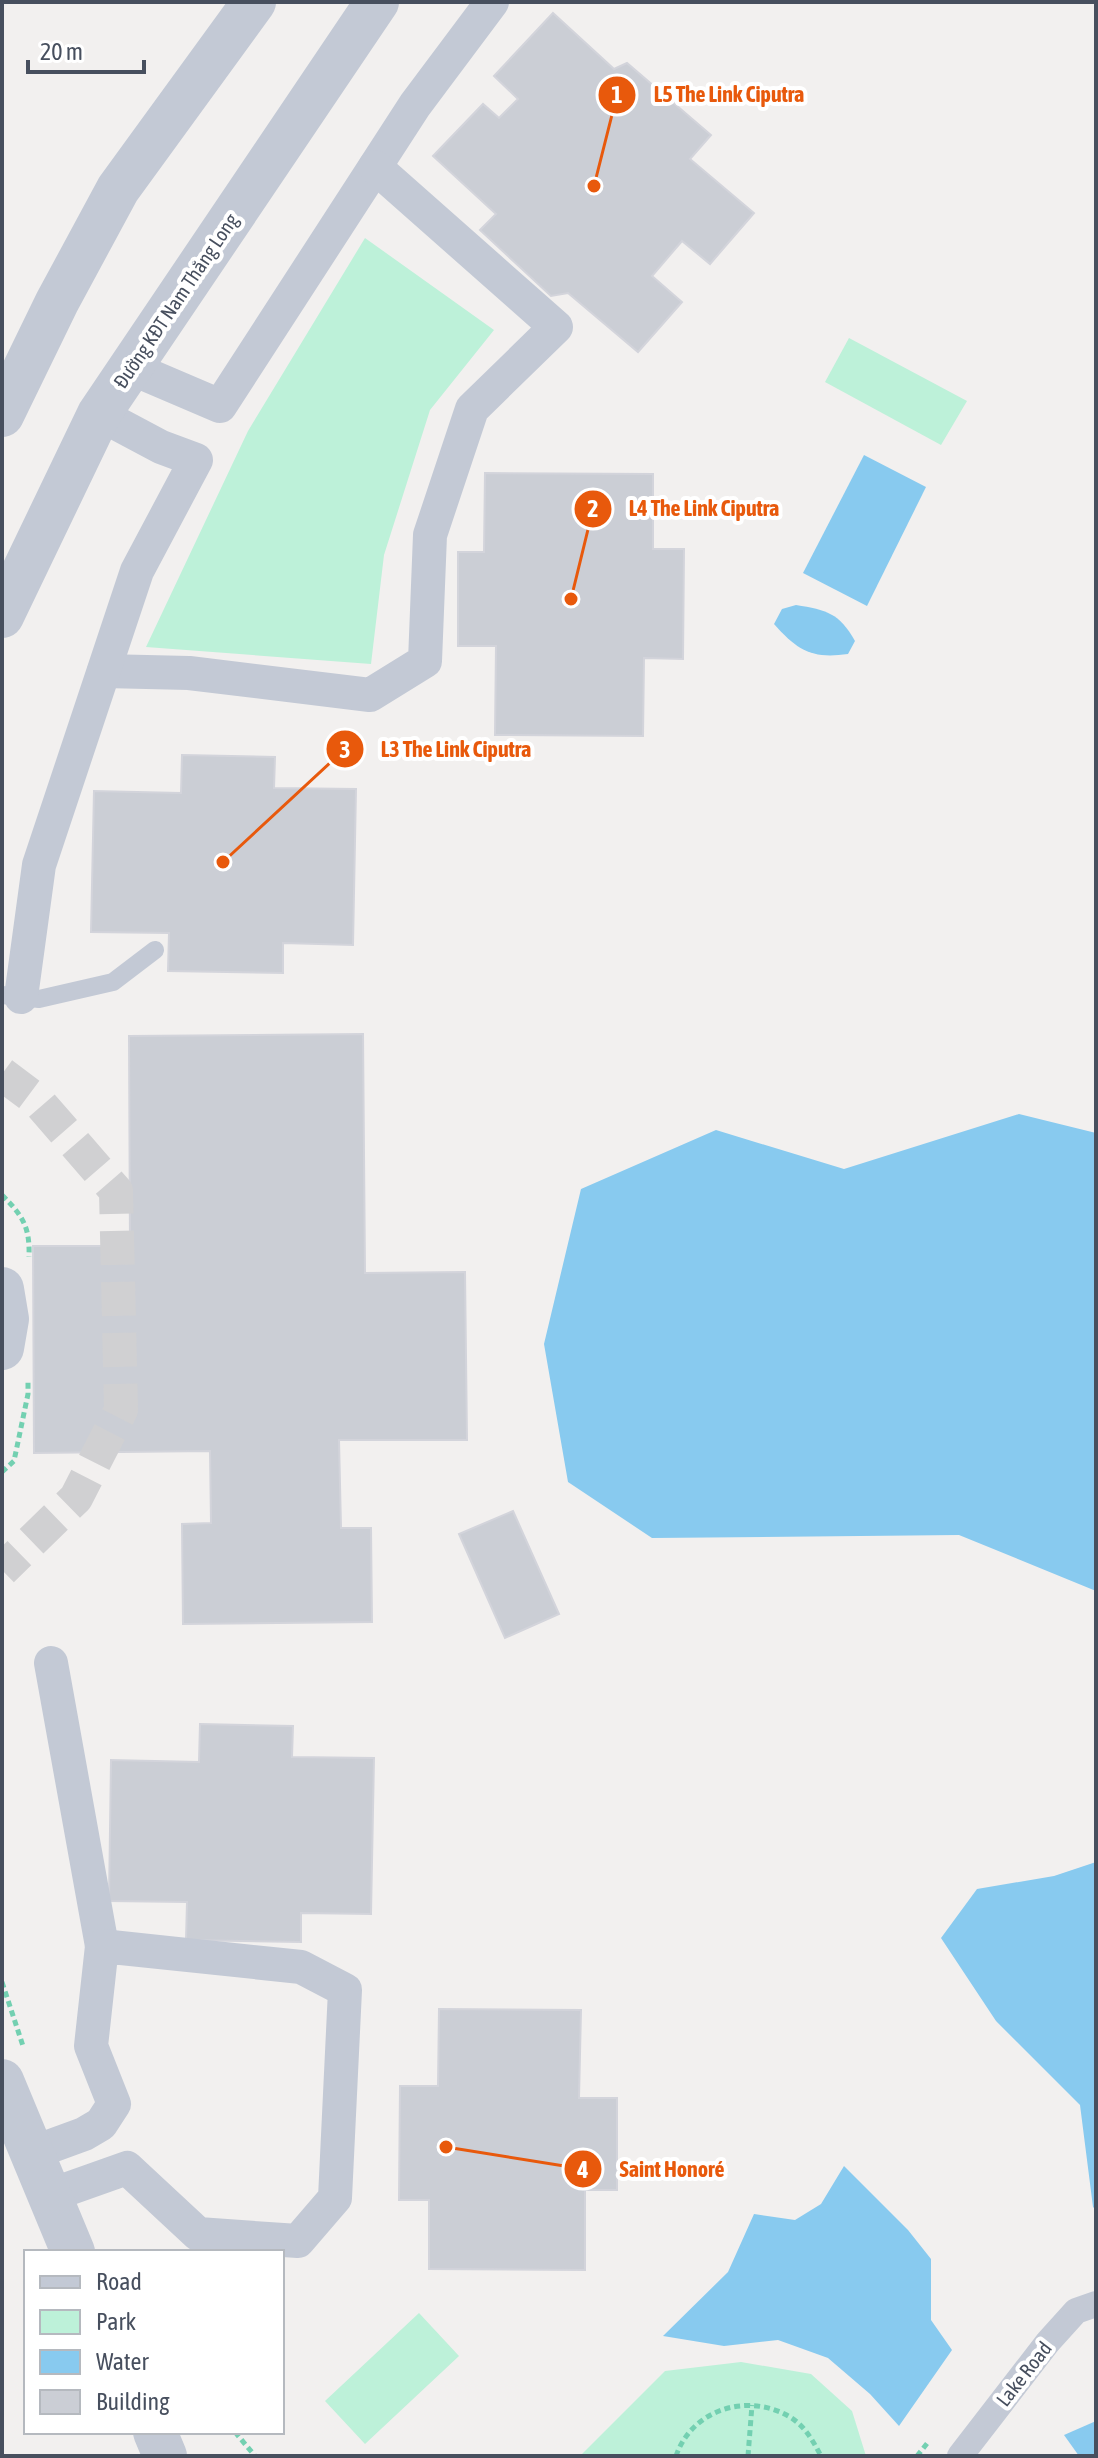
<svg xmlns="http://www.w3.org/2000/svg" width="1098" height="2458" font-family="'Asap Condensed',sans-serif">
	<rect width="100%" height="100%" fill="#f2f0ef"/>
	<g fill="#bdf1d9">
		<polygon points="365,238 494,330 430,410 384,555 371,664 146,647 248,431"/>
		<polygon points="849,338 967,401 941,445 825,382"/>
		<polygon points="419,2313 459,2356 365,2444 325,2401"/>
		<polygon points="741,2362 811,2374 852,2411 866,2456 580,2456 665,2371"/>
	</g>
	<g fill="#88caef">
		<polygon points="864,455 926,487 867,606 803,573"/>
		<path d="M796,605c31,5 43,8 59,36l-7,13c-36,5 -50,-3 -74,-30l8,-15z"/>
		<polygon points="1019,1114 1096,1133 1096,1591 959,1535 652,1538 568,1482 544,1344 581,1189 716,1130 844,1169"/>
		<polygon points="1096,1862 1096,2210 1093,2207 1080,2105 996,2021 941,1938 977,1889 1054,1876"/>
		<polygon points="844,2166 908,2230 931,2259 931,2320 952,2350 899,2426 870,2394 828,2358 778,2340 724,2346 663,2336 728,2272 754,2214 795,2220 821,2204"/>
		<polygon points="1096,2421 1096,2456 1079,2456 1064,2435"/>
	</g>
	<g fill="#cbced5" stroke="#d3d4db" stroke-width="2">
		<polygon points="553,13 614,69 627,63 711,135 690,159 754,213 710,264 682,241 652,276 682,302 638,352 568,293 551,296 480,230 496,214 433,156 483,104 499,118 518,99 494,76"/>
		<polygon points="485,473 653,474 653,549 684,549 683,659 644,658 643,736 495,735 496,646 458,646 458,552 484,552"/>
		<polygon points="182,755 275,757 274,788 356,789 353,945 283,943 283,973 168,971 169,933 91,932 94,791 181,793"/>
		<polygon points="363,1034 365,1273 465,1272 467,1440 339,1440 341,1528 371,1528 372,1622 183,1624 182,1524 211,1523 210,1451 34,1453 33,1246 130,1246 129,1036"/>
		<polygon points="513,1511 559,1614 505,1638 459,1534"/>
		<polygon points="200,1724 293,1726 292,1757 374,1758 371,1914 301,1913 301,1942 186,1940 187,1902 109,1901 111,1760 199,1762"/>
		<polygon points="439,2009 581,2010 579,2098 617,2098 617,2190 585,2190 585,2270 429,2269 429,2200 399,2200 400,2086 438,2086"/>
	</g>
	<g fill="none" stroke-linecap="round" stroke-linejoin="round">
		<polyline stroke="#d0d0d2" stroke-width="34" stroke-dasharray="34 17" stroke-linecap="butt" points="2,1074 37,1100 116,1191 121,1410 76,1498 2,1570"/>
		<g stroke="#73d0b1" stroke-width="5" stroke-dasharray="6 4" stroke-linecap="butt">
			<path d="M2,1195c21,21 28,32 27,62"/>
			<polyline points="2,1472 14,1461 28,1394 28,1379"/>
			<polyline points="2,1982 23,2046"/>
			<polyline points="235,2432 255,2456"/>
			<path d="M676,2456c16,-47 72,-64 114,-39 15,9 23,24 31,39"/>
			<polyline points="748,2456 752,2405"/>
			<polyline points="917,2456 929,2441"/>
		</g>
		<polyline stroke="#c3c9d5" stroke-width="18" points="2,995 39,999 113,982 155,950"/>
		<polyline stroke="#c3c9d5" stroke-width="26" points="960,2456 1048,2342 1076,2311 1096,2304"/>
		<g stroke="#c3c9d5" stroke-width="34">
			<polyline points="131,368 220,406 415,105 492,2"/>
			<polyline points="104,671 189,673 370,695 425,661 430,535 472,409 556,327 375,167"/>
			<polyline points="21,997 39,865 137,571 196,460 161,447 99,414"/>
			<polyline points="51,1663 102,1946"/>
			<polyline points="32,2153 84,2134 101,2124 114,2104 91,2046 102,1946 301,1967 345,1990 335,2198 298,2241 198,2234 127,2168 48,2196"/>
		</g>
		<g stroke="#c3c9d5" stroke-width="44">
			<polyline points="2,415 57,302 118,189 254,2"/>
			<polyline points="2,616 99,414 377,2"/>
			<polyline points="2,1289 7,1319 2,1348"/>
			<polyline points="2,2081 73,2252"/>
			<polyline points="155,2432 165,2456"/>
		</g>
	</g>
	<g text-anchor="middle" stroke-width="8" stroke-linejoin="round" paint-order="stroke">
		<g font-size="20" fill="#474f5e" stroke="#fff">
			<text transform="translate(176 301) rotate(-56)" y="7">Đường KĐT Nam Thăng Long</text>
			<text transform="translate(1024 2374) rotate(-52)" y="7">Lake Road</text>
		</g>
	</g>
	<path fill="none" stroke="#e8590c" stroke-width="3" d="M594 186L617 95M571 599L593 509M223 862L345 749M446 2147L583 2169"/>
	<g fill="#e8590c" stroke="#fff" stroke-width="3">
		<circle cx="594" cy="186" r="8"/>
		<circle cx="571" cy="599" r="8"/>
		<circle cx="223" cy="862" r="8"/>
		<circle cx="446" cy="2147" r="8"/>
		<circle cx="617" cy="95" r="20"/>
		<circle cx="593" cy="509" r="20"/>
		<circle cx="345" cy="749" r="20"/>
		<circle cx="583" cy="2169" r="20"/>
	</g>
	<g font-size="24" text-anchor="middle" font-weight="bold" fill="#fff">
		<text x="617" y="103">1</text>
		<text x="593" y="517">2</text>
		<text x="345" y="758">3</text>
		<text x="583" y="2178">4</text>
	</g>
	<g font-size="22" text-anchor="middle" font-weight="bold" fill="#e8590c" stroke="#fff" stroke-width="8" stroke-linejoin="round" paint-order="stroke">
		<text x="729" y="102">L5 The Link Ciputra</text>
		<text x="704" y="516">L4 The Link Ciputra</text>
		<text x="456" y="757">L3 The Link Ciputra</text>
		<text x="672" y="2177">Saint Honoré</text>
	</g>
	<rect width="1098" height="2458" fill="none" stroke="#474f5e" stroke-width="8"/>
	<rect x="24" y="2250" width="260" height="184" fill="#ffffff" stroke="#b5b9bf" stroke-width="2"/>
	<rect x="40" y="2276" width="40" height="12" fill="#c3c9d5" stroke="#b5b9bf" stroke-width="2"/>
	<text x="96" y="2290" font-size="24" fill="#474f5e">Road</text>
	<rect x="40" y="2310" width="40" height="24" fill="#bdf1d9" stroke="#b5b9bf" stroke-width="2"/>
	<text x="96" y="2330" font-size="24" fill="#474f5e">Park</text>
	<rect x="40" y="2350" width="40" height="24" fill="#88caef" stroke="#b5b9bf" stroke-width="2"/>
	<text x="96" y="2370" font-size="24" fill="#474f5e">Water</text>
	<rect x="40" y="2390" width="40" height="24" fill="#cbced5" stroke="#b5b9bf" stroke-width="2"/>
	<text x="96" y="2410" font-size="24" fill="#474f5e">Building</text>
	<path d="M28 60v12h116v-12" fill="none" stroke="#474f5e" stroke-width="4"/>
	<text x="40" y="60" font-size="24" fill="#474f5e" stroke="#ffffff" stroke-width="6" paint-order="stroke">20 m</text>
</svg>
